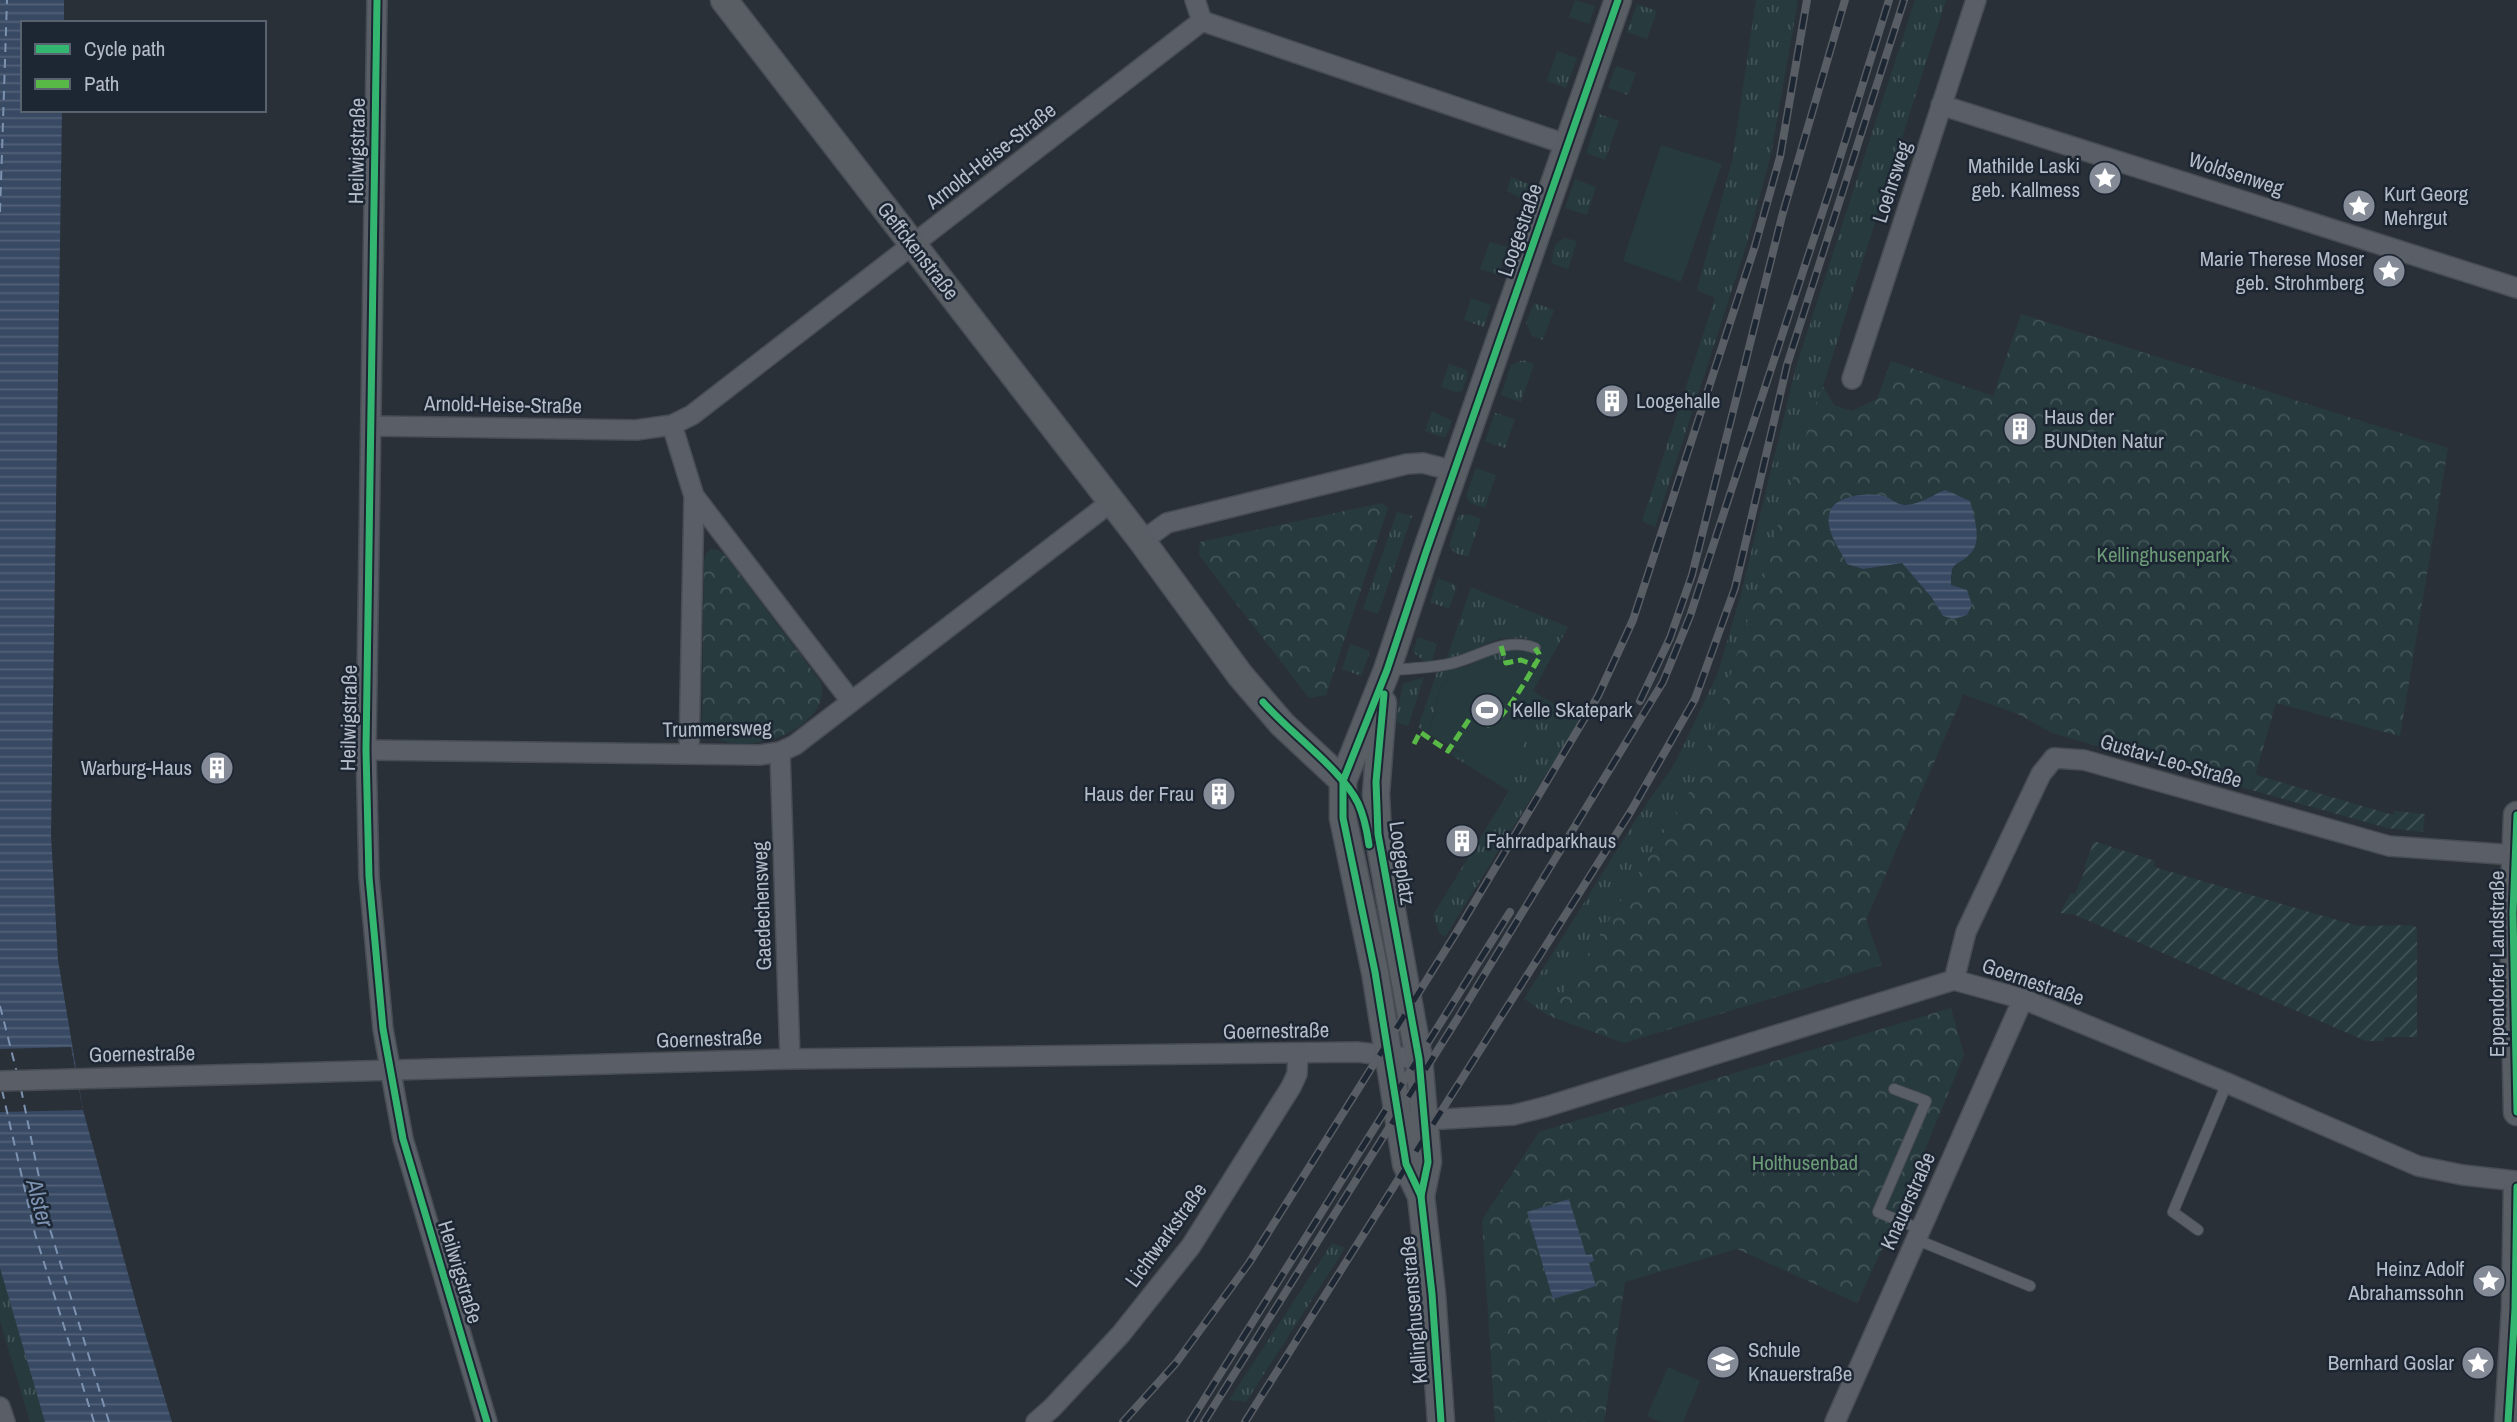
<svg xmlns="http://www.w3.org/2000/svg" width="2517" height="1422" font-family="'Archivo Narrow',sans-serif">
	<defs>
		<pattern id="grass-tufts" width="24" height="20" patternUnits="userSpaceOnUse" patternTransform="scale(1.75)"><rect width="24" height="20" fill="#273a3e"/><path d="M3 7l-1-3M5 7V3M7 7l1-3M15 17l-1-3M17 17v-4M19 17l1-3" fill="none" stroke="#445559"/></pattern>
		<pattern id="park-crowns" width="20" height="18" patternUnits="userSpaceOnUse" patternTransform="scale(1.75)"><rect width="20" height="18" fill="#273a3e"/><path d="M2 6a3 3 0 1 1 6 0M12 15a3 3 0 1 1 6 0" fill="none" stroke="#445559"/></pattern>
		<pattern id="garden-furrows" width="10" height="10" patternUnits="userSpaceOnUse" patternTransform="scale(1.75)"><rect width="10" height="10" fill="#273a3e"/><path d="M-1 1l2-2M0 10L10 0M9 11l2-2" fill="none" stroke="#445559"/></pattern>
		<pattern id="water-rules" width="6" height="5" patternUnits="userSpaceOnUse" patternTransform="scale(1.75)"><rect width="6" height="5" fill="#384963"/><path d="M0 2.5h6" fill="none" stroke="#526178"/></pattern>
	</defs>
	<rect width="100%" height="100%" fill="#2a3038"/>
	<g fill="url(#grass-tufts)">
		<polygon points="1575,0 1595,6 1589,24 1569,17"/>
		<polygon points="1756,0 1798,0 1771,154 1747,243 1655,527 1642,521 1715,298 1697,290 1732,161"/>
		<polygon points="1915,0 1946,0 1698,778 1549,1016 1524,999 1637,818 1675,763 1718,673 1741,594 1796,367"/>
		<polygon points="1637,4 1657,11 1647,39 1627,32"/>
		<polygon points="1557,51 1577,58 1566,88 1547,81"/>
		<polygon points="1616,66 1636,73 1628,95 1608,88"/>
		<polygon points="1599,114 1619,121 1605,160 1586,153"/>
		<polygon points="1511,177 1533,186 1527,201 1507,191"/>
		<polygon points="1575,179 1596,187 1587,215 1565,208"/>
		<polygon points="1564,238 1577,241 1568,269 1551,263 1555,245"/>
		<polygon points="1490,242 1507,247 1499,275 1480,269"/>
		<polygon points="1471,298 1491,305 1484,327 1464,320"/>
		<polygon points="1534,303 1554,310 1543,340 1532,336 1526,323"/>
		<polygon points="1523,360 1534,364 1521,402 1501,395 1511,365"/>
		<polygon points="1449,364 1466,370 1468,374 1462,391 1456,392 1441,387"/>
		<polygon points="1432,411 1452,421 1445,438 1425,431"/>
		<polygon points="1495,413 1515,419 1505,448 1485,441"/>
		<polygon points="1476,468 1496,475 1485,508 1470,503 1466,496"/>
		<polygon points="1397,512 1412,516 1378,614 1363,609"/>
		<polygon points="1468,514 1481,519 1468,557 1455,553 1449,546 1459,515"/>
		<polygon points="1438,578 1457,586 1449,609 1430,602"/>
		<polygon points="1471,587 1568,627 1555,651 1555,645 1549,638 1535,641 1522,638 1503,638 1485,644 1462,656 1447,658"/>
		<polygon points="1418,637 1437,644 1432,661 1425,662 1413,652"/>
		<polygon points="1350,644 1370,651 1361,676 1342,669"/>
		<path d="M1508,650l16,1 -3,5c-18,6 -69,14 -78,29 -9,13 -7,32 -16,48l-9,-6 19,-55 31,-6 23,-12z"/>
		<polygon points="1424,677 1408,726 1395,722 1403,684"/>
		<polygon points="1544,698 1581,718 1445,937 1440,934 1433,915 1509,791 1451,755 1454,750 1464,754 1526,730"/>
		<polygon points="1332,1243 1345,1248 1246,1402 1229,1400"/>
		<polygon points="0,1268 45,1422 30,1422 0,1321"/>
	</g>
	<g fill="url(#park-crowns)" fill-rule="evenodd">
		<path d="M2021,314l427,134 -48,288 -124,-33 -25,87 -199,-57 -32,-18 -58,-21 -1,6 -95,220 16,45 -258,78 -75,-27 149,-238 124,-393 12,20 18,6 25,-12 14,-38 102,35zM1934,494l36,61c-19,10 -17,13 -20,32 -1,10 -4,19 -7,29l-11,-18 -30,-35 -39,6 -16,-5 -11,-20 47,-49c23,15 28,13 51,-1z"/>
		<polygon points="1382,503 1388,508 1326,695 1309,698 1199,555 1200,542"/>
		<path d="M711,549l7,1 6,4 97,128c14,53 -108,88 -119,37l2,-158 2,-7z"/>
		<polygon points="1951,1008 1964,1055 1901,1208 1857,1303 1737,1249 1625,1282 1604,1422 1495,1422 1482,1220 1539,1132"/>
	</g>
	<g fill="url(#garden-furrows)">
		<polygon points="2256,775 2393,815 2394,811 2425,814 2423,832 2387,828 2251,790"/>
		<polygon points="2094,841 2155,861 2154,867 2358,926 2412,925 2417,928 2417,1037 2385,1037 2384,1041 2366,1041 2073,914 2060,913 2071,893 2075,894 2086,868 2084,867"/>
	</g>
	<g fill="#273a3e">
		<polygon points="1661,145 1722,164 1681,282 1623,261"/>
		<path d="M1544,638h5l6,7v6l-22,40 11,7 -18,32 2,6 -24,41 -77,-44c10,-16 8,-35 16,-48 9,-15 60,-23 78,-29l10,-17 4,2z"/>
		<polygon points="1668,1367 1700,1381 1683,1422 1661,1422 1647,1416"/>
	</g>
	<g fill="url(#water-rules)">
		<polygon points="0,0 64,0 64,23 23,23 23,110 62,110 51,835 58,960 83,1110 138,1310 172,1422 45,1422 0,1268"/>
		<path d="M1945,490l25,11c4,16 13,40 0,53 -14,14 -19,5 -19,31l16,5 5,15 -5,10 -13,4 -11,-3 -11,-18 -30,-35 -39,6 -16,-5c-6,-12 -16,-25 -18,-39 -5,-29 31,-32 51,-30 10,1 15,10 25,10 14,0 27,-10 40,-15z"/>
		<polygon points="1569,1199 1586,1255 1592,1254 1594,1261 1589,1263 1596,1286 1553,1299 1527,1212"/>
	</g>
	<polygon fill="#2a3038" points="71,1047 83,1110 0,1112 0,1049"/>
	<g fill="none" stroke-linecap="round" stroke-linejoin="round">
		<g stroke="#7c92b1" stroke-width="2" stroke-dasharray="9 7" stroke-linecap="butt">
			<polyline points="0,212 7,0"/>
			<polyline points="0,1006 17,1073"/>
			<polyline points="21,1089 49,1226 109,1422"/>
			<polyline points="2,1090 35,1234 94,1422"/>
		</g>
		<defs>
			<g id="lane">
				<path d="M1388,670c20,-1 41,-2 61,-6 30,-6 54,-28 86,-16"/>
				<polyline points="1894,1089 1926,1101 1878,1212 1920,1229"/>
				<polyline points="2198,1230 2173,1212 2227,1083"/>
				<polyline points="1915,1239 2030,1286"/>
			</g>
			<g id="street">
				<polyline points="377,0 366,750 369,877 383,1029 403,1139 487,1422"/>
				<polyline points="1195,0 1202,21"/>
				<polyline points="1202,21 1568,145"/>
				<polyline points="1941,105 2517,288"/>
				<polyline points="1852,379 1976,0"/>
				<polyline points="672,425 694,496 689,754"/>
				<polyline points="371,426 636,430 672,425 692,415 1202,21"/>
				<polyline points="694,496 851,701"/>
				<polyline points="1142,541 1167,523 1407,464 1423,463 1454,471"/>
				<polyline points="366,750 760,755 780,752 795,745 1111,502"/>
				<polyline points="780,752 790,1059"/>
				<polyline points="1954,980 1966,932 2041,774 2054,758 2084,760 2389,846 2514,855"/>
				<polyline points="0,1081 790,1059 1357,1052 1419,1059"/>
				<polyline points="1411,1121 1513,1115 1545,1107 1954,980 2023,999 2227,1083 2418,1166 2463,1175 2517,1181"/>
				<polyline points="0,1407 5,1422"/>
				<polyline points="1036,1422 1052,1408 1121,1334 1191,1246 1291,1087 1297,1074 1298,1054"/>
				<polyline points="1835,1422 2023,999"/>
			</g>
			<g id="secondary">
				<polyline points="724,0 1142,541 1240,675 1282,724 1343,781"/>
				<polyline points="1383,703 1376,794 1378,834 1419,1059 1428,1162 1421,1196"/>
				<polyline points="2517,815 2513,913 2517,1112"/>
				<polyline points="1441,1422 1432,1294 1421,1196 1406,1164 1375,972 1343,818 1343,781 1387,670 1426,552 1618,0"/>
				<polyline points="2508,1422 2515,1309 2517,1187"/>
			</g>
		</defs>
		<use href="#lane" stroke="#484c53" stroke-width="12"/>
		<use href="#street" stroke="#484c53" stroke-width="22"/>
		<use href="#secondary" stroke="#484c53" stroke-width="29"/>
		<use href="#lane" stroke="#5a5e66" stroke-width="10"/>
		<use href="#street" stroke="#5a5e66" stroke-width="19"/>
		<use href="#secondary" stroke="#595d64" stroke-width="26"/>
		<defs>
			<g id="rail">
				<polyline points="1640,701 1670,638 1692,575 1782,216 1845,0"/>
				<polyline points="1123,1422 1176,1363 1249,1263 1458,930 1598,696 1633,620 1755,246 1780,157 1807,0"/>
				<polyline points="1190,1422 1510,912"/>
				<polyline points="1204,1422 1456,1021 1663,682 1690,616 1833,180 1889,0"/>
				<polyline points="1245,1422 1631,811 1695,699 1735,588 1787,365 1904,0"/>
			</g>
		</defs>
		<use href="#rail" stroke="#595d64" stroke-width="8"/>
		<use href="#rail" stroke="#1d2633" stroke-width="5" stroke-dasharray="16" stroke-linecap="butt"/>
		<g stroke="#58b947" stroke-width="5" stroke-dasharray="10 5" stroke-linecap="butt">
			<polyline points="1501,646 1506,663 1521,660 1534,665"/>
			<path d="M1487,725c16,-1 43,-52 52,-67v-4l-4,-6"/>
			<polyline points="1414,744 1420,732 1448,751 1470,718 1474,717"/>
		</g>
		<defs>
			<g id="cycleway">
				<polyline points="377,0 366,750 369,877 383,1029 403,1139 487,1422"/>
				<polyline points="1384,694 1376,782 1378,834 1419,1059 1428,1162 1421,1196"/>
				<path d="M1263,702c27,31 78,67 95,101 6,13 9,28 11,42"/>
				<polyline points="2517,815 2513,913 2517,1112"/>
				<polyline points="1441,1422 1432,1294 1421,1196 1406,1164 1375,972 1343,818 1343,781 1387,670 1426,552 1618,0"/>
				<polyline points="2508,1422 2515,1309 2517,1187"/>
			</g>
		</defs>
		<use href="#cycleway" stroke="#1d2633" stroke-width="11"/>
		<use href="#cycleway" stroke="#33b770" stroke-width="7"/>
	</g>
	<defs>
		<symbol id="sight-disc" viewBox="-11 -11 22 22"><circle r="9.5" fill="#848b96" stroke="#1d2633"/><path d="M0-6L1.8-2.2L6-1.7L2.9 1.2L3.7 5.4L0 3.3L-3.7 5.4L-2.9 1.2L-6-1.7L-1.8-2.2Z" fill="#fff"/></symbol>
		<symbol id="building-disc" viewBox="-11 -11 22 22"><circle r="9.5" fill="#848b96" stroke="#1d2633"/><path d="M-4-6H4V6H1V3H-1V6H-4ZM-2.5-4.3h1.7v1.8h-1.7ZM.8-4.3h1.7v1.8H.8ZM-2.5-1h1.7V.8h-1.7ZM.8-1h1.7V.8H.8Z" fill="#fff"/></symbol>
		<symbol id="stadium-disc" viewBox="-11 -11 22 22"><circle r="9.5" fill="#848b96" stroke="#1d2633"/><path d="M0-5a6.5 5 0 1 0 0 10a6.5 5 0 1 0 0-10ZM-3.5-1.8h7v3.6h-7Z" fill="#fff"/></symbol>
		<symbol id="school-disc" viewBox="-11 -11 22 22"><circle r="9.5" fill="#848b96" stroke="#1d2633"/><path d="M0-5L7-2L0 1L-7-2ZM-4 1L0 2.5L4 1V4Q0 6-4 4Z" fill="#fff"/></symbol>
	</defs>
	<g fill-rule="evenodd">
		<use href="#sight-disc" x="2086" y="159" width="38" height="38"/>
		<use href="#sight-disc" x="2340" y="187" width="38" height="38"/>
		<use href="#sight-disc" x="2370" y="252" width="38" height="38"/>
		<use href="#building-disc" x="1593" y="382" width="38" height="38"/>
		<use href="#building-disc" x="2001" y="410" width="38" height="38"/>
		<use href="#stadium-disc" x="1468" y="691" width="38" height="38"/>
		<use href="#building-disc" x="198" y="749" width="38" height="38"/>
		<use href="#building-disc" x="1200" y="775" width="38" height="38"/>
		<use href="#building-disc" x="1443" y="822" width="38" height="38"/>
		<use href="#sight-disc" x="2470" y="1262" width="38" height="38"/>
		<use href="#school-disc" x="1704" y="1343" width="38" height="38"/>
		<use href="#sight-disc" x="2459" y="1344" width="38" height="38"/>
	</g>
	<g text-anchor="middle" stroke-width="5" stroke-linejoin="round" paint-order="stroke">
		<g font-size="21" fill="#b4bcc9" stroke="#1d2633">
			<text transform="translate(357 151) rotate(-89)" y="7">Heilwigstraße</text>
			<text transform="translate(991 156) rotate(-38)" y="7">Arnold-Heise-Straße</text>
			<text transform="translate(2236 174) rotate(18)" y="7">Woldsenweg</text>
			<text transform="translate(1892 182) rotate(-72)" y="7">Loehrsweg</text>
			<text transform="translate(1520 230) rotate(-71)" y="7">Loogestraße</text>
			<text transform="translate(918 251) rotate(52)" y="7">Geffckenstraße</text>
			<text transform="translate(503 405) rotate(1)" y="7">Arnold-Heise-Straße</text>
			<text transform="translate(349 718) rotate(-89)" y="7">Heilwigstraße</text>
			<text transform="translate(717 729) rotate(-1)" y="7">Trummersweg</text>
			<text transform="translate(2171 761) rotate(16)" y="7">Gustav-Leo-Straße</text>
			<text transform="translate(1402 863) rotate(82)" y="7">Loogeplatz</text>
			<text transform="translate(762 906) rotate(-92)" y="7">Gaedechensweg</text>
			<text transform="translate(2497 964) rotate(-90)" y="7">Eppendorfer Landstraße</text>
			<text transform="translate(2033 982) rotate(19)" y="7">Goernestraße</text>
			<text transform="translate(1276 1031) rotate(-1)" y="7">Goernestraße</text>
			<text transform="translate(709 1039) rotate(-2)" y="7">Goernestraße</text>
			<text transform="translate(142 1054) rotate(-1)" y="7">Goernestraße</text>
			<text transform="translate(1908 1201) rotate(-66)" y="7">Knauerstraße</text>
			<text transform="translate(1166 1235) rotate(-54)" y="7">Lichtwarkstraße</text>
			<text transform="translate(460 1272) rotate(73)" y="7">Heilwigstraße</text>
			<text transform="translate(1414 1310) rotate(-95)" y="7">Kellinghusenstraße</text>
		</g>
		<g font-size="21" fill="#b4bcc9" stroke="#1d2633" text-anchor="end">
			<text x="2080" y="173">Mathilde Laski<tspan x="2080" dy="24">geb. Kallmess</tspan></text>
			<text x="2384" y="201" text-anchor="start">Kurt Georg<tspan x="2384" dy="24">Mehrgut</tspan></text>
			<text x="2364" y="266">Marie Therese Moser<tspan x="2364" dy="24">geb. Strohmberg</tspan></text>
			<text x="1636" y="408" text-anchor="start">Loogehalle</text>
			<text x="2044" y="424" text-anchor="start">Haus der<tspan x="2044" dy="24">BUNDten Natur</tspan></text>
			<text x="1512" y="717" text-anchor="start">Kelle Skatepark</text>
			<text x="192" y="775">Warburg-Haus</text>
			<text x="1194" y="801">Haus der Frau</text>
			<text x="1486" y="848" text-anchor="start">Fahrradparkhaus</text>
			<text x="2464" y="1276">Heinz Adolf<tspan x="2464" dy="24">Abrahamssohn</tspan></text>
			<text x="1748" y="1357" text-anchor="start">Schule<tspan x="1748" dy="24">Knauerstraße</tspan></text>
			<text x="2454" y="1370">Bernhard Goslar</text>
		</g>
		<g font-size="21" fill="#6b9a76" stroke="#1d2633">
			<text x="2163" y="562">Kellinghusenpark</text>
			<text x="1805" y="1170">Holthusenbad</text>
		</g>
		<g font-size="23" font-style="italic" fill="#7c92b1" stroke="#1d2633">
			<text transform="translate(40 1203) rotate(75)" y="8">Alster</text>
		</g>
	</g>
	<rect x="21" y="21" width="245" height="91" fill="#1d2633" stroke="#59626f" stroke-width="2"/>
	<rect x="35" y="44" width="35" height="10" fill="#33b770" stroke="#59626f" stroke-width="2"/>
	<text x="84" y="56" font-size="21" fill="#b4bcc9">Cycle path</text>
	<rect x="35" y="79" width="35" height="10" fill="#58b947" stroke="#59626f" stroke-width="2"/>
	<text x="84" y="91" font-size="21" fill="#b4bcc9">Path</text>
</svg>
